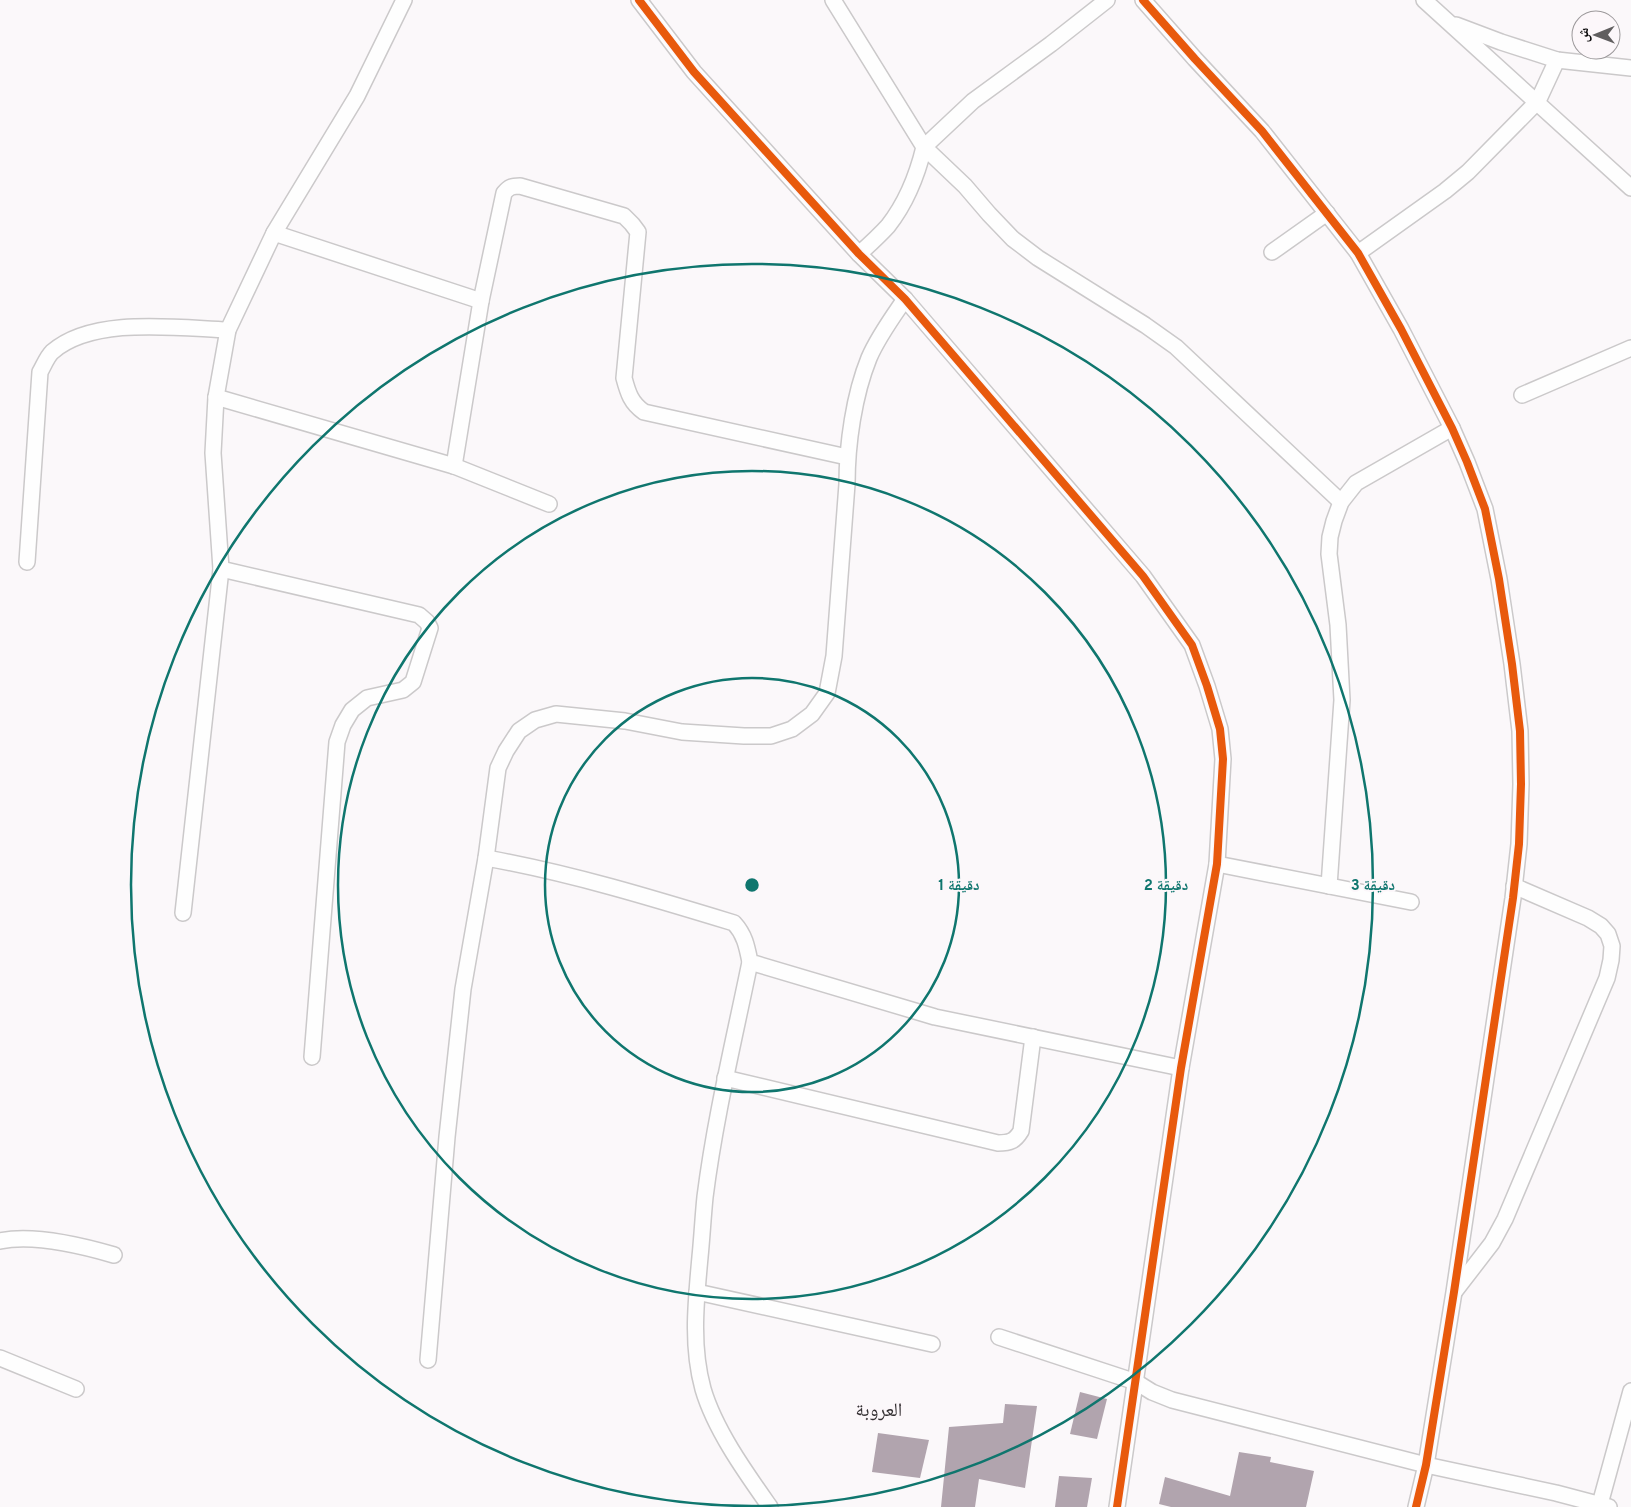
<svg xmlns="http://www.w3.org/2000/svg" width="1631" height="1507" font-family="Overpass,'Noto Naskh Arabic',sans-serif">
	<rect width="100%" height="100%" fill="#fbf8fa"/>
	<g fill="#b1a4ae">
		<polygon points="1080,1392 1107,1399 1097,1439 1070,1434"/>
		<polygon points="1005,1404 1037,1406 1025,1488 979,1479 975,1507 941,1507 949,1427 1003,1423"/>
		<polygon points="878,1433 929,1440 920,1478 872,1472"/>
		<polygon points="1239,1452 1271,1457 1270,1462 1314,1471 1306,1507 1171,1507 1159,1504 1165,1477 1230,1496"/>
		<polygon points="1059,1476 1092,1478 1087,1507 1055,1507"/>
	</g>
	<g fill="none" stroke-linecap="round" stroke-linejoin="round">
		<defs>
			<g id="street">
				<polyline points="639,0 694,72 859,254 905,299 1143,576 1192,645 1207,686 1220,729 1223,759 1217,864 1181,1068 1117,1507"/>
				<path d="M833,0l91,147c-7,29 -18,56 -36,79 -9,10 -19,19 -29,28"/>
				<polyline points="1107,0 1051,44 973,101 924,147 965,186 989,214 1013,239 1038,258 1145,325 1176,347 1341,502"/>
				<polyline points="1143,0 1195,59 1262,131 1358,253 1401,329 1452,428 1467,462 1485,509 1499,579 1512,664 1520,731 1521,784 1519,844 1513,898 1454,1292 1426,1465 1416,1507"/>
				<polyline points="1424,0 1631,188"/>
				<polyline points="1456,25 1501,42 1557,60 1631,68"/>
				<polyline points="274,233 481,301"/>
				<polyline points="1272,252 1327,213"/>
				<polyline points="1358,253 1445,191 1468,172 1538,101 1557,60"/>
				<polyline points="1522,395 1631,348"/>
				<polyline points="216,397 454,466 549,504"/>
				<path d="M454,466l27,-165 23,-108c5,-6 8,-7 16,-7l104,30 8,8 6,8 -14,146c4,15 7,25 20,34l203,45"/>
				<path d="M27,562l13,-190c4,-7 7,-15 12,-20 41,-36 125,-24 176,-22"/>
				<polyline points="221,569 419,615 427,622 430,628 413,682 403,690 367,698 352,710 343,725 337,742 312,1057"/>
				<path d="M486,858c84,15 166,40 248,65 11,12 13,24 16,39l185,55 246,51"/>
				<polyline points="1217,864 1411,902"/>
				<polyline points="1329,886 1342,700 1338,625 1329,554 1330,537 1334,521 1341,502 1356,483 1452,428"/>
				<polyline points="183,913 221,569 213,453 216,397 228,330 274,233 357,96 404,0"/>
				<path d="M750,962c-16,78 -35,156 -45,235 -2,20 -3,40 -5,60 -4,44 -9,89 3,132 12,41 43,84 67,118"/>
				<path d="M725,1078l273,65c12,0 17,-2 23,-12l12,-94"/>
				<path d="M0,1241c32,-7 83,5 114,14"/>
				<polyline points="1455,1291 1492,1243 1505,1219 1607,978 1611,960 1612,946 1608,934 1601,926 1588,918 1514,886"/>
				<polyline points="697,1292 932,1344"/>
				<polyline points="999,1337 1136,1382 1152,1392 1172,1400 1426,1465 1556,1493 1609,1507"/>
				<polyline points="0,1358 76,1389"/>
				<path d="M428,1360l19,-223 16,-148 23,-131 12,-90 8,-17 13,-20 16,-11 21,-6 69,7 57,11 62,4h27l21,-7 20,-15 15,-21 7,-37 13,-172c0,-40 7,-89 22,-126 9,-21 23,-40 36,-59"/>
				<polyline points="1600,1504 1631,1391"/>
			</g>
		</defs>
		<use href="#street" stroke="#cbc9ca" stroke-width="18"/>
		<use href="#street" stroke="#fefefe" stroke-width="15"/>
		<defs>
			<g id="cycleway">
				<polyline points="639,0 694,72 859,254 905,299 1143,576 1192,645 1207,686 1220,729 1223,759 1217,864 1181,1068 1117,1507"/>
				<polyline points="1143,0 1195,59 1262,131 1358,253 1401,329 1452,428 1467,462 1485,509 1499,579 1512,664 1520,731 1521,784 1519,844 1513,898 1454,1292 1426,1465 1416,1507"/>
			</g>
		</defs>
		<use href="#cycleway" stroke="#fcf7fa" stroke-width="11"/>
		<use href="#cycleway" stroke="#e8590c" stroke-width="8"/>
	</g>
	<g fill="none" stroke="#0f766e" stroke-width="2.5">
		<circle cx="752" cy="885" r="207"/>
		<circle cx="752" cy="885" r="414"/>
		<circle cx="752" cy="885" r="621"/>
	</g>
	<g text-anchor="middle" stroke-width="4" stroke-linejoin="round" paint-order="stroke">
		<g font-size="19" fill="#343133" stroke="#fcf7fa">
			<text x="879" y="1416">العروبة</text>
		</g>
	</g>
	<circle cx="752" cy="885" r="8" fill="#0f766e" stroke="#fcf7fa" stroke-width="2.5"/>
	<g font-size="15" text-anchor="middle" font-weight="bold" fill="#0f766e" stroke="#fcf7fa" stroke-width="4" stroke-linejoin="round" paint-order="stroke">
		<text x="959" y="890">1 دقيقة</text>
		<text x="1166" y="890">2 دقيقة</text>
		<text x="1373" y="890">3 دقيقة</text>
	</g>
	<g transform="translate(1596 35) rotate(269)"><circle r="24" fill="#fcf7fa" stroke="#9c999b"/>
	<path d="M0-4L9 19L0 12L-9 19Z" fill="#605e5f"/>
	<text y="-8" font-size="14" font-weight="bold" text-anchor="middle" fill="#0c0b0c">ش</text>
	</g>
</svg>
